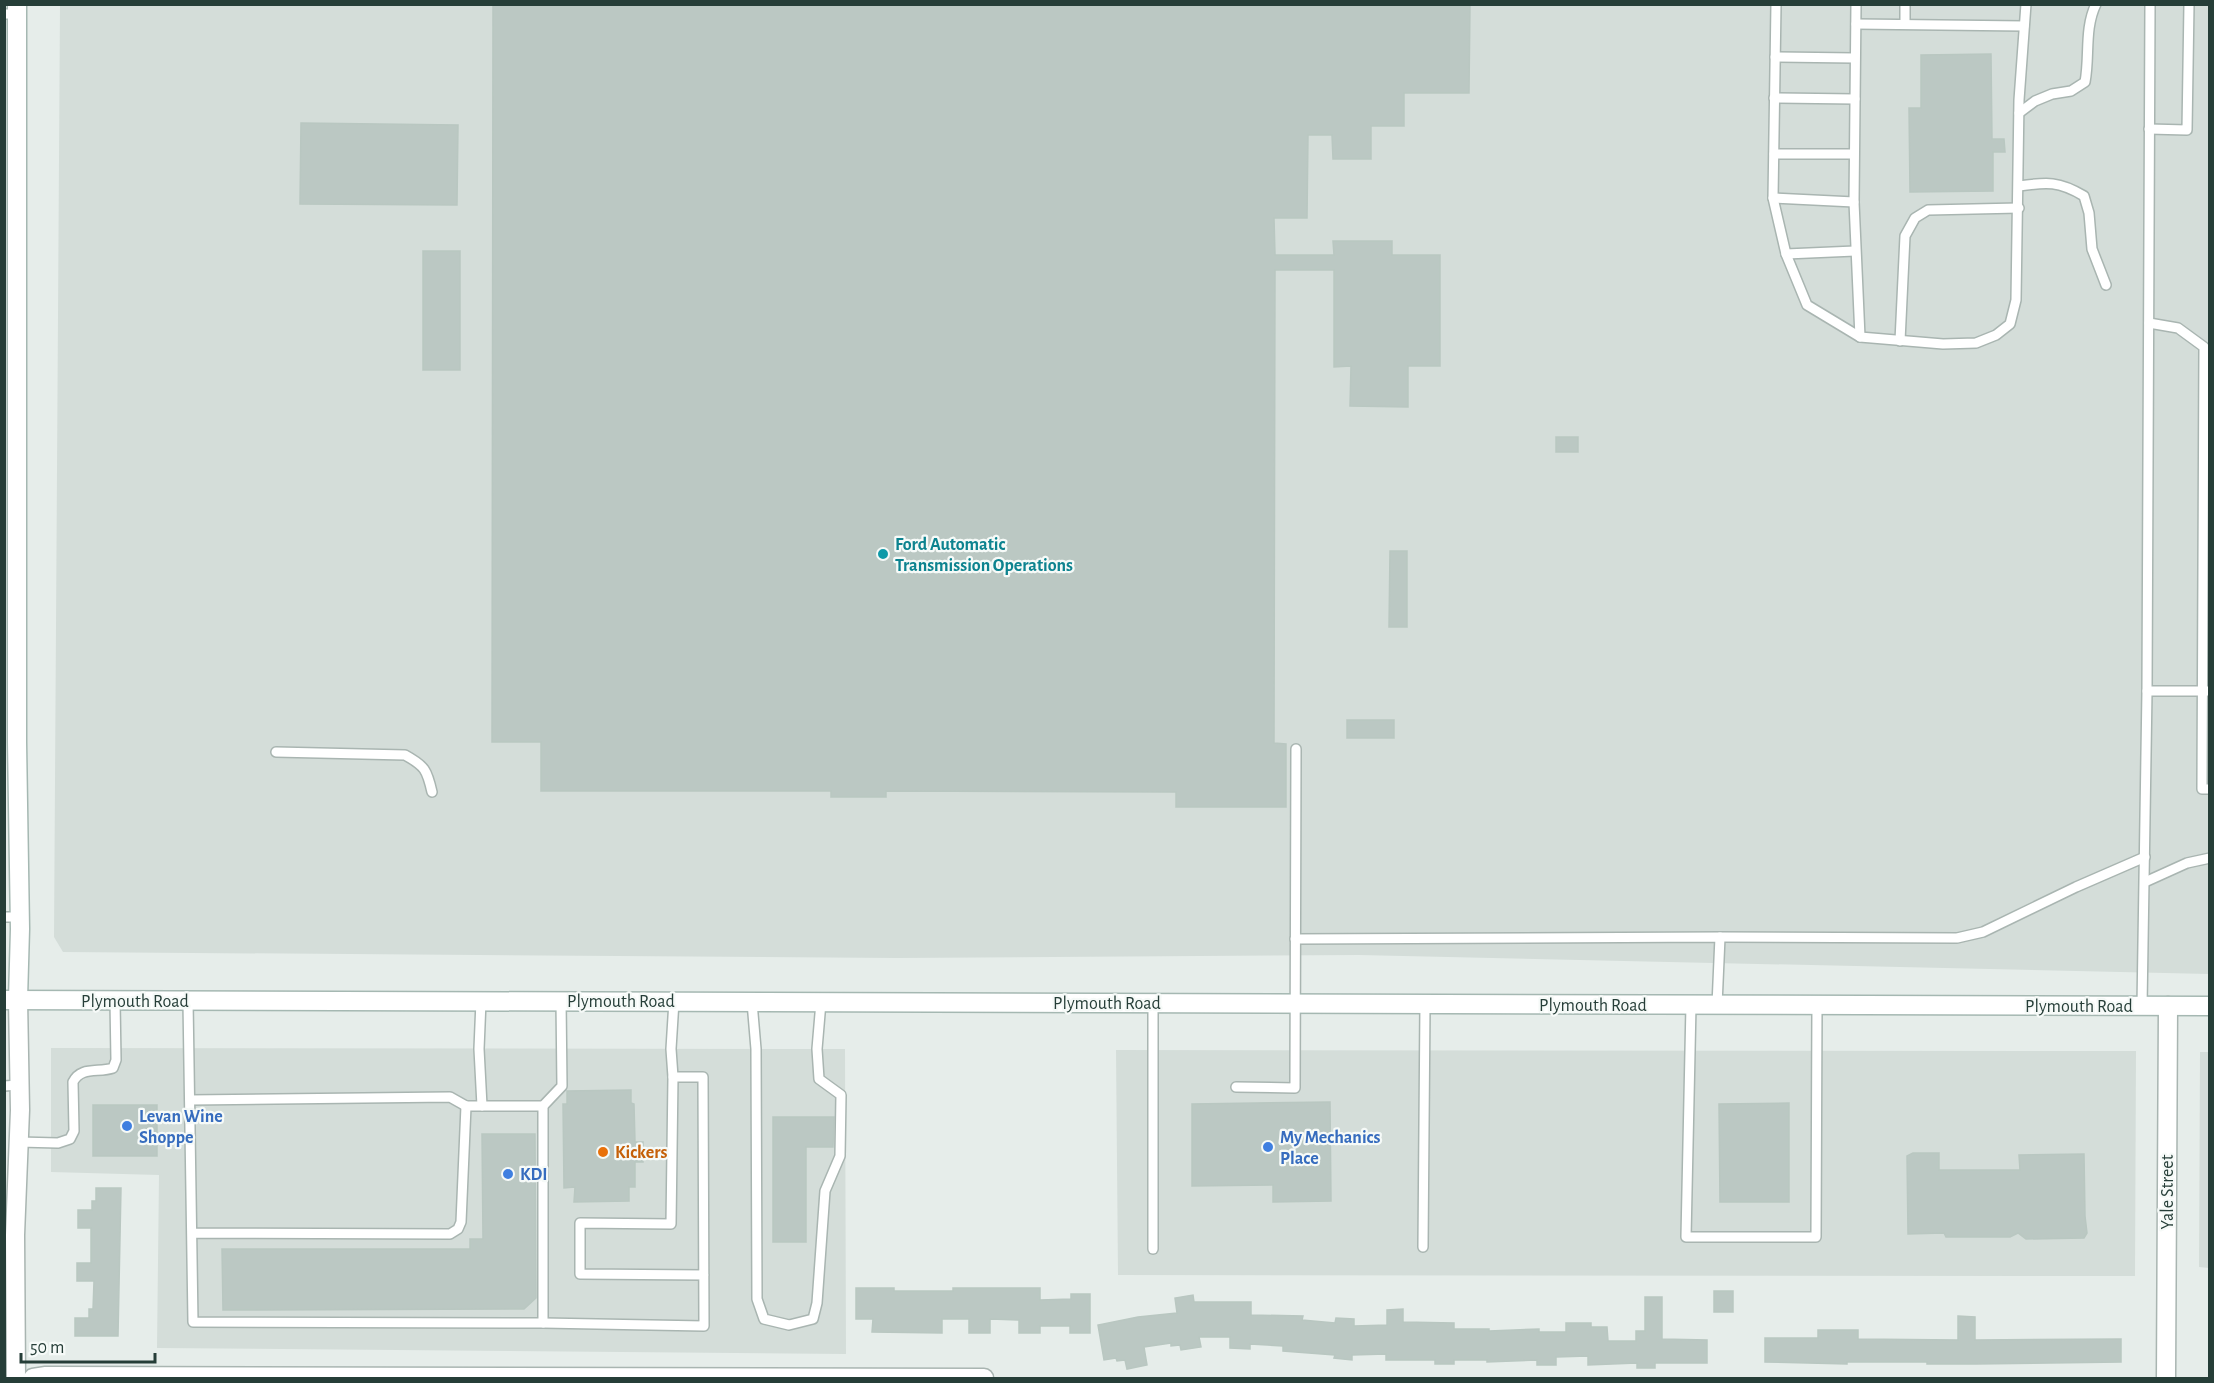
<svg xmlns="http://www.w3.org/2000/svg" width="2214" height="1383" font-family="'Alegreya Sans',sans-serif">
	<rect width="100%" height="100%" fill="#e6edea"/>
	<g fill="#d4ddd9">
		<polygon points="60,5 2209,5 2209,974 1359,955 897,958 63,952 54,937"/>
		<polygon points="51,1048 845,1049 846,1354 157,1348 159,1175 51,1172"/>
		<polygon points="1116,1050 2136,1051 2135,1276 1118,1275"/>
		<polygon points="2200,1052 2210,1052 2209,1268 2199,1267"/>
	</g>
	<g fill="#bbc8c3" stroke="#b9c7c1" stroke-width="1.5">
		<polygon points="493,4 1470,4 1469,93 1404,93 1404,126 1371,126 1371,159 1333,159 1332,135 1308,135 1307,218 1274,218 1275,255 1334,255 1333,241 1392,241 1392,255 1440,255 1440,366 1408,366 1408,407 1350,406 1351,366 1334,367 1334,270 1275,270 1274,743 1286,744 1286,807 1176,807 1176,792 886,791 886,797 831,797 831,791 541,791 541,742 492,742"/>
		<polygon points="1991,54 1992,139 2004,139 2005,152 1993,152 1993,191 1910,192 1909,108 1921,108 1921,55"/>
		<polygon points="301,123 458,125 457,205 300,204"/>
		<rect x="423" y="251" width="37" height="119"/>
		<rect x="1556" y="437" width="22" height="15"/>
		<polygon points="1390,551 1407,551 1407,627 1389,627"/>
		<rect x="1347" y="720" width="47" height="18"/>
		<polygon points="631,1090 631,1103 634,1104 635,1142 643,1142 643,1162 635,1162 635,1187 629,1187 629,1201 574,1202 575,1187 564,1188 563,1104 567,1104 567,1091"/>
		<polygon points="1330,1102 1331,1201 1273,1202 1273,1185 1192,1186 1192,1104"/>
		<polygon points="1789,1103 1789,1202 1720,1202 1719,1104"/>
		<rect x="93" y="1105" width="64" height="51"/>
		<polygon points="773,1117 834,1117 833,1147 806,1147 806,1242 773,1242"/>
		<polygon points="482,1134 535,1134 536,1298 524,1309 223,1310 222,1249 470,1249 470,1239 483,1239"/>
		<polygon points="1913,1153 1939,1153 1939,1170 2020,1170 2019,1155 2084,1154 2085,1216 2087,1233 2084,1238 2026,1239 2018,1233 2010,1237 1946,1237 1944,1233 1908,1234 1907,1156"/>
		<polygon points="96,1188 121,1188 118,1336 75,1336 75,1318 89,1318 89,1309 93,1309 94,1281 77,1281 77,1263 91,1263 91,1228 78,1228 78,1210 92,1210 92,1201 96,1201"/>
		<polygon points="856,1288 894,1288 894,1291 953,1291 953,1288 1040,1288 1040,1300 1071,1299 1071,1294 1090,1294 1090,1333 1070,1333 1070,1326 1040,1326 1040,1333 1019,1333 1019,1320 990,1319 990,1333 969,1333 969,1319 942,1319 942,1333 872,1332 873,1319 856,1319"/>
		<rect x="1714" y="1291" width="19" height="21"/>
		<polygon points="1193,1295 1194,1302 1251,1302 1251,1315 1303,1316 1302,1320 1335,1323 1336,1318 1354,1319 1354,1326 1387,1325 1387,1310 1403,1309 1403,1322 1454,1323 1454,1329 1489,1329 1489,1331 1539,1329 1539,1332 1566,1332 1566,1323 1591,1323 1591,1327 1607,1327 1608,1341 1636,1341 1636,1331 1645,1331 1645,1297 1662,1297 1662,1339 1707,1340 1707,1363 1655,1363 1655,1368 1637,1368 1637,1363 1588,1365 1588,1356 1556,1357 1556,1365 1537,1365 1537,1360 1487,1362 1487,1360 1454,1360 1454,1364 1435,1364 1435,1360 1386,1360 1386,1354 1352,1355 1352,1360 1334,1358 1335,1355 1283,1351 1283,1346 1250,1344 1250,1349 1230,1348 1230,1337 1199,1337 1201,1347 1181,1350 1180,1345 1171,1346 1171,1343 1144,1347 1147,1365 1127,1369 1125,1360 1117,1361 1116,1358 1104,1360 1098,1325 1138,1317 1177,1313 1175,1298"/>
		<polygon points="1958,1316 1975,1317 1975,1340 2121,1339 2121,1362 1975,1364 1927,1364 1927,1362 1847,1362 1847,1364 1765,1362 1765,1338 1818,1338 1818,1330 1858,1330 1858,1339 1958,1340"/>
	</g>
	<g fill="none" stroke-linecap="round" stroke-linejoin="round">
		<defs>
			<g id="lane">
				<polyline points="1776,4 1773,198 1786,254 1807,305 1860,337 1943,344 1976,343 1996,335 2010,324 2016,300 2019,100 2026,4"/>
				<polyline points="1856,4 1854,202 1860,337"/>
				<polyline points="1905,4 1905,24"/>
				<polyline points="4,14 17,14"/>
				<polyline points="1856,24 2024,26"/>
				<polyline points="1775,57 1854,58"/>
				<polyline points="1774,98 1855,99"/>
				<path d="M2019,113l16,-12 17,-7 19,-3 14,-9c5,-26 -1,-53 11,-78"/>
				<polyline points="2149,129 2187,130 2189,4"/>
				<polyline points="1774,154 1854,154"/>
				<path d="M2019,186c28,-4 40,-5 65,10l5,17 3,36 14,36"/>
				<polyline points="1773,198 1854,202"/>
				<polyline points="1786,254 1855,251"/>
				<polyline points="2149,323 2178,328 2204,347 2202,789 2210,789"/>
				<polyline points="1900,341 1905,236 1915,218 1928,210 2019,208"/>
				<polyline points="2147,691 2210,691"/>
				<path d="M276,752l129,3c20,11 22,15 27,37"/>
				<polyline points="2145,882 2187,863 2210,858"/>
				<polyline points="4,917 20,917"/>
				<polyline points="1720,937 1957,938 1983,932 2076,887 2145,857"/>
				<polyline points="1295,939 1720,937 1717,1005"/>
				<polyline points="188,1001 193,1322 543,1323 543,1106 466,1106 461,1222 458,1229 450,1234 192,1233"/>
				<polyline points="481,1001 479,1049 482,1106"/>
				<polyline points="752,1002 756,1049 757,1299 764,1319 789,1325 813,1319 817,1303 825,1191 840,1156 841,1095 819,1079 817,1049 821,1002"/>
				<polyline points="1691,1005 1686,1237 1816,1237 1817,1005"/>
				<polyline points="2142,1006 2147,691 2150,4"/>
				<polyline points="673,1077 671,1049 674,1001"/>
				<polyline points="4,1086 19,1085"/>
				<polyline points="1236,1087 1295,1088 1296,749"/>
				<polyline points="190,1100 450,1097 466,1106"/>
				<polyline points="543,1106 562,1086 561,1001"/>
				<path d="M19,1142l39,1 12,-4 4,-8 -1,-49c8,-16 25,-9 40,-14l3,-8 -1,-59"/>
				<polyline points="1423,1247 1425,1004"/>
				<polyline points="1153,1249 1153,1003"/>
				<polyline points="543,1323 704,1326 703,1077 673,1077 671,1224 580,1223 580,1274 704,1275"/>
			</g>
			<g id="street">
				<polyline points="16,1378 15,1235 20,1110 18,999"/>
				<polyline points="33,1378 46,1376 984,1378"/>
				<polyline points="2166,1378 2168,1006"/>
			</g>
			<g id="secondary">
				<polyline points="17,4 17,742 20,929 18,999"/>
				<polyline points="4,1000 2210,1006"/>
			</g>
		</defs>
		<use href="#lane" stroke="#a9b5b1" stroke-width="12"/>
		<use href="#street" stroke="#a9b5b1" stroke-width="21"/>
		<use href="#secondary" stroke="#a5b8b2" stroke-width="21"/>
		<use href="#lane" stroke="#fff" stroke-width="9"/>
		<use href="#street" stroke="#fff" stroke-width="18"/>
		<use href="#secondary" stroke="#fff" stroke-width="18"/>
	</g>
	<circle fill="#0f9aa8" stroke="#f6faf8" stroke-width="2" cx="883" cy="554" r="6"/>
	<g fill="#3f7fe0" stroke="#f6faf8" stroke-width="2">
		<circle cx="127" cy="1126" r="6"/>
		<circle cx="1268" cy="1147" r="6"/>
		<circle cx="508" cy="1174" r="6"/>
	</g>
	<circle fill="#e8710a" stroke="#f6faf8" stroke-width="2" cx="603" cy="1152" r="6"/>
	<g text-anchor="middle" stroke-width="4.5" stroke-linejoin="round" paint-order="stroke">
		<g font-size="18" font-weight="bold" fill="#0d838f" stroke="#f6faf8" text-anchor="start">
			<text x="895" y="550">Ford Automatic<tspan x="895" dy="21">Transmission Operations</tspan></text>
		</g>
		<g font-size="18" fill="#263e38" stroke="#f6faf8">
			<text x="135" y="1007">Plymouth Road</text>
			<text x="621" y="1007">Plymouth Road</text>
			<text x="1107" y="1009">Plymouth Road</text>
			<text x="1593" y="1011">Plymouth Road</text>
			<text x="2079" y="1012">Plymouth Road</text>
			<text transform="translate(2167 1192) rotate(-90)" y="6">Yale Street</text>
		</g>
		<g font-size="18" font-weight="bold" fill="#366cbe" stroke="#f6faf8" text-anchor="start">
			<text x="139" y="1122">Levan Wine<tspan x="139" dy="21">Shoppe</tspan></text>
			<text x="1280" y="1143">My Mechanics<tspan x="1280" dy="21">Place</tspan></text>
			<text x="520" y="1180">KDI</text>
		</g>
		<g font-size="18" font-weight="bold" fill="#c56008" stroke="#f6faf8" text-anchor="start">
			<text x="615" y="1158">Kickers</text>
		</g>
	</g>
	<rect width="2214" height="1383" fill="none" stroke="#263e38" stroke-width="12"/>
	<path d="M21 1353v9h134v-9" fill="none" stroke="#263e38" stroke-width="3"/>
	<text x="30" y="1353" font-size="18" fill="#263e38" stroke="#f6faf8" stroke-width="4.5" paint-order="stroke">50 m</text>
</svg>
